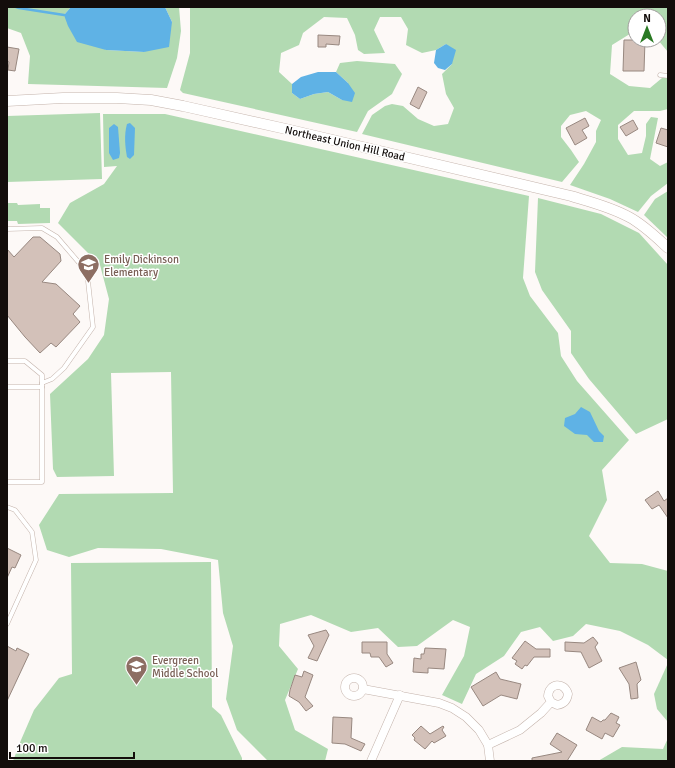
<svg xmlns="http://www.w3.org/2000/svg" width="675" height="768" font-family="Signika,sans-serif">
	<rect width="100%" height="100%" fill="#fdf9f7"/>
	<g fill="#b2dab2">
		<polygon points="7,7 71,7 64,15 106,50 144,52 172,22 165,7 179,7 181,31 177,58 167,88 28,84 30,56 21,33 7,28"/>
		<polygon points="190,7 668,7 668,52 658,40 659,40 659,16 635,16 635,32 633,32 612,45 610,74 629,86 650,88 662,78 668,78 668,109 660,111 634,111 618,125 618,139 628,155 642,153 646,136 646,124 651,117 658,118 650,159 660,166 668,162 668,183 651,196 638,212 610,199 570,185 584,164 596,142 596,131 601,120 586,111 570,115 561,126 561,137 571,150 579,162 562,182 362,134 372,115 385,106 392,104 403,106 418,119 434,126 448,124 454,108 446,94 442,74 452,64 446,44 436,50 422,53 406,45 408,29 401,17 380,17 374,30 385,53 364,54 358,50 355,35 347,18 324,17 303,33 299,45 281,53 279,72 292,84 292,93 300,99 314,94 328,92 342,100 348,83 336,72 340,63 357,61 395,64 402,74 392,94 368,111 357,132 183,93 180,90 190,53"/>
		<polygon points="100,113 102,179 7,182 7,116"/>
		<polygon points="103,114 165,114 529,196 523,278 530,296 558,333 561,356 577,381 629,440 602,470 607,500 589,536 610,563 642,564 668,571 668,660 648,645 620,631 586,624 573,636 553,641 540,627 521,632 504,656 476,674 462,704 442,695 464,656 470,627 453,620 417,646 398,647 378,628 351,632 311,615 280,624 279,646 298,669 285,700 295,730 328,749 325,761 268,761 237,730 226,699 233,646 223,613 218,560 161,549 98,548 69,557 47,550 39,525 59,494 173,493 171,372 111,373 114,476 57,477 53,469 50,394 88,359 104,335 109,299 100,265 58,223 70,203 104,184 117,166 104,167"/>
		<polygon points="668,191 668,238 644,215 655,199"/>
		<polygon points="538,198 601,214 639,233 668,265 668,419 636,434 589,379 571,353 571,331 542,290 535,272"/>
		<polygon points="7,203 17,203 18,205 40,204 40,208 50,208 50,223 18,224 17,221 7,221"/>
		<polygon points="211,562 212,707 221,715 242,758 242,761 13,761 21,740 34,710 59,678 72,674 71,563"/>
		<polygon points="668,663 668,722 657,709 654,694"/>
		<polygon points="668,738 668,761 598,761 622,747 663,749"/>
	</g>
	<g fill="#5fb2e5">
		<polygon points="71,7 165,7 172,22 169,47 144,52 106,50 77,42 68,26 64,15"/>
		<polygon points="446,44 456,50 452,64 445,70 438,68 434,63 436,50"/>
		<polygon points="318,72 336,72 348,83 355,93 352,102 342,100 328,92 314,94 300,99 292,93 292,84 301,77"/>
		<path d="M130,123l5,5 -1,27 -4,4 -3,-2c-2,-10 -3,-23 0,-33z"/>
		<polygon points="114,124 118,127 120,153 119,158 113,160 109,153 109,128"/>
		<polygon points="581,407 590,412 599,431 604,436 603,442 594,442 587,435 575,434 564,426 565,418 575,414"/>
	</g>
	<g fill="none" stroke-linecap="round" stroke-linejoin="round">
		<polyline stroke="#5fb2e5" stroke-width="2.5" points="16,7 19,8 64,15"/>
	</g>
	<g fill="#d3c1b9" stroke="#988880">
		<polygon points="318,35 340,36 339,45 326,44 326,47 318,47"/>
		<polygon points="624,40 645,40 644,71 623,71"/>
		<polygon points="7,47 19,49 15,71 8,70 9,62 7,61"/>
		<polygon points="418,87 427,92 419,109 410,104"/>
		<polygon points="585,118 589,126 582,130 587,138 575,145 566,128"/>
		<polygon points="633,120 638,129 626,136 620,127"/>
		<polygon points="661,128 668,130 668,147 656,143"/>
		<polygon points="33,237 40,237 60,254 61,261 42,282 56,284 80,306 73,314 80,322 56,347 51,343 40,353 25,337 7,315 7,249 14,257"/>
		<polygon points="658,491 664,501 668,498 668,518 659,505 652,509 645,500"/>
		<polygon points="7,548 21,555 15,568 12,567 7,578"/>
		<polygon points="326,630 329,635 317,661 308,658 314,646 308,635"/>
		<polygon points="593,637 598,643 595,647 602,661 589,668 581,652 565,651 565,642 584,643"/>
		<polygon points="525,641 536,649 550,649 550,657 534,657 527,666 525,665 522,669 515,664 517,661 512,658"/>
		<polygon points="362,642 387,642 387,654 393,663 386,667 379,657 371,657 370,653 362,653"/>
		<polygon points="7,646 16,651 17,648 29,654 7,701"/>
		<polygon points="425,648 446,649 444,669 428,668 428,673 413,672 414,658 421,659 421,654 424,654"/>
		<polygon points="636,662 641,680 637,684 638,698 631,699 629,684 619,668"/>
		<polygon points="304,671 313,675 305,697 313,706 306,711 299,702 289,696 290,690 295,675 302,677"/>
		<polygon points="496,672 500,679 521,684 517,699 501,695 483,706 471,687"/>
		<polygon points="611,713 619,717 616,723 620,725 613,737 605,733 602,739 586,730 592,717 601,722 603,720 605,720"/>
		<polygon points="333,717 352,718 351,738 365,744 361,751 345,744 332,743"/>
		<polygon points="421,726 430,734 443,726 444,727 442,730 446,736 434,743 432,741 425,749 414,740 415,738 412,735"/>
		<polygon points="557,733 577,745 567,761 532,761 532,758 562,752 550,744"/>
	</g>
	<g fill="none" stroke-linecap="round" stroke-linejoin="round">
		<defs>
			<g id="service">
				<polyline points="660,75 668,76"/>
				<polyline points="7,229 42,228 57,237 87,272 93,327 64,368 52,379 42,383"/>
				<polyline points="7,361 25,361 42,375 42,482 7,482"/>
				<polyline points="7,387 42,387"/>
				<polyline points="7,507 15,510 32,532 36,560 7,624"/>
			</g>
			<g id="minor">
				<circle cx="354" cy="687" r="9"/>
				<polyline points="363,689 439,703 452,708 466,717 479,730 488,745 490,761"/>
				<path d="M488,745l32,-15 21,-17 10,-11 6,3c7,-1 10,-4 11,-11 -4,-13 -19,-11 -20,2l3,6"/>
				<polyline points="371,761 400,695"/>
			</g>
			<path id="tertiary" d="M7,101l56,-3h54l34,2 32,6 103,23 285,67c20,6 40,11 58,21 15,8 27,20 39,31"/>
		</defs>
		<use href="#service" stroke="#c4b3ab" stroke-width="5"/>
		<use href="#minor" stroke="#c4b3ab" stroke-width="9"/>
		<use href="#tertiary" stroke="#c4b3ab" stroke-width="11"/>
		<use href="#service" stroke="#fff" stroke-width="4"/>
		<use href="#minor" stroke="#fff" stroke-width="8"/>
		<use href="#tertiary" stroke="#fff" stroke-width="10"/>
	</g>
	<defs>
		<symbol id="school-pin" viewBox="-11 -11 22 30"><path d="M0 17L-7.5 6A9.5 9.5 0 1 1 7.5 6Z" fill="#8d6e63" stroke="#fff"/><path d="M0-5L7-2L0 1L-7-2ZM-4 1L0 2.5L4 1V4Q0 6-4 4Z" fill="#fff"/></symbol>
	</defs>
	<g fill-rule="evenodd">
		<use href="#school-pin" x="76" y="252" width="25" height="34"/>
		<use href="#school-pin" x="124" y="654" width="25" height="34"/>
	</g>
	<g text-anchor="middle" stroke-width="3" stroke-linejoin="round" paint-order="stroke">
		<g font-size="11" fill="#130d0b" stroke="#fff">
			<text transform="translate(345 143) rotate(13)" y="4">Northeast Union Hill Road</text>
		</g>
		<g font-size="11" fill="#785e54" stroke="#fff" text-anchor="start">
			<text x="104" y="263">Emily Dickinson<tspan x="104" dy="13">Elementary</tspan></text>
			<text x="152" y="664">Evergreen<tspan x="152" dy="13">Middle School</tspan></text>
		</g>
	</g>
	<rect width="675" height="768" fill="none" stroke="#130d0b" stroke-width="16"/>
	<g transform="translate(647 28)"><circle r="19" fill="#ffffff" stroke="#a19e9d"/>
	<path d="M0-3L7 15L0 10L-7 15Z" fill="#297923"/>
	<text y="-6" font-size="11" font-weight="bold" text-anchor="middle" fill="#130d0b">N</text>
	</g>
	<path d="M10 752v6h124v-6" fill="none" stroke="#130d0b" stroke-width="2"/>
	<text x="16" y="752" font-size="12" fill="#130d0b" stroke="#ffffff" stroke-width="3" paint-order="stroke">100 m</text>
</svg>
